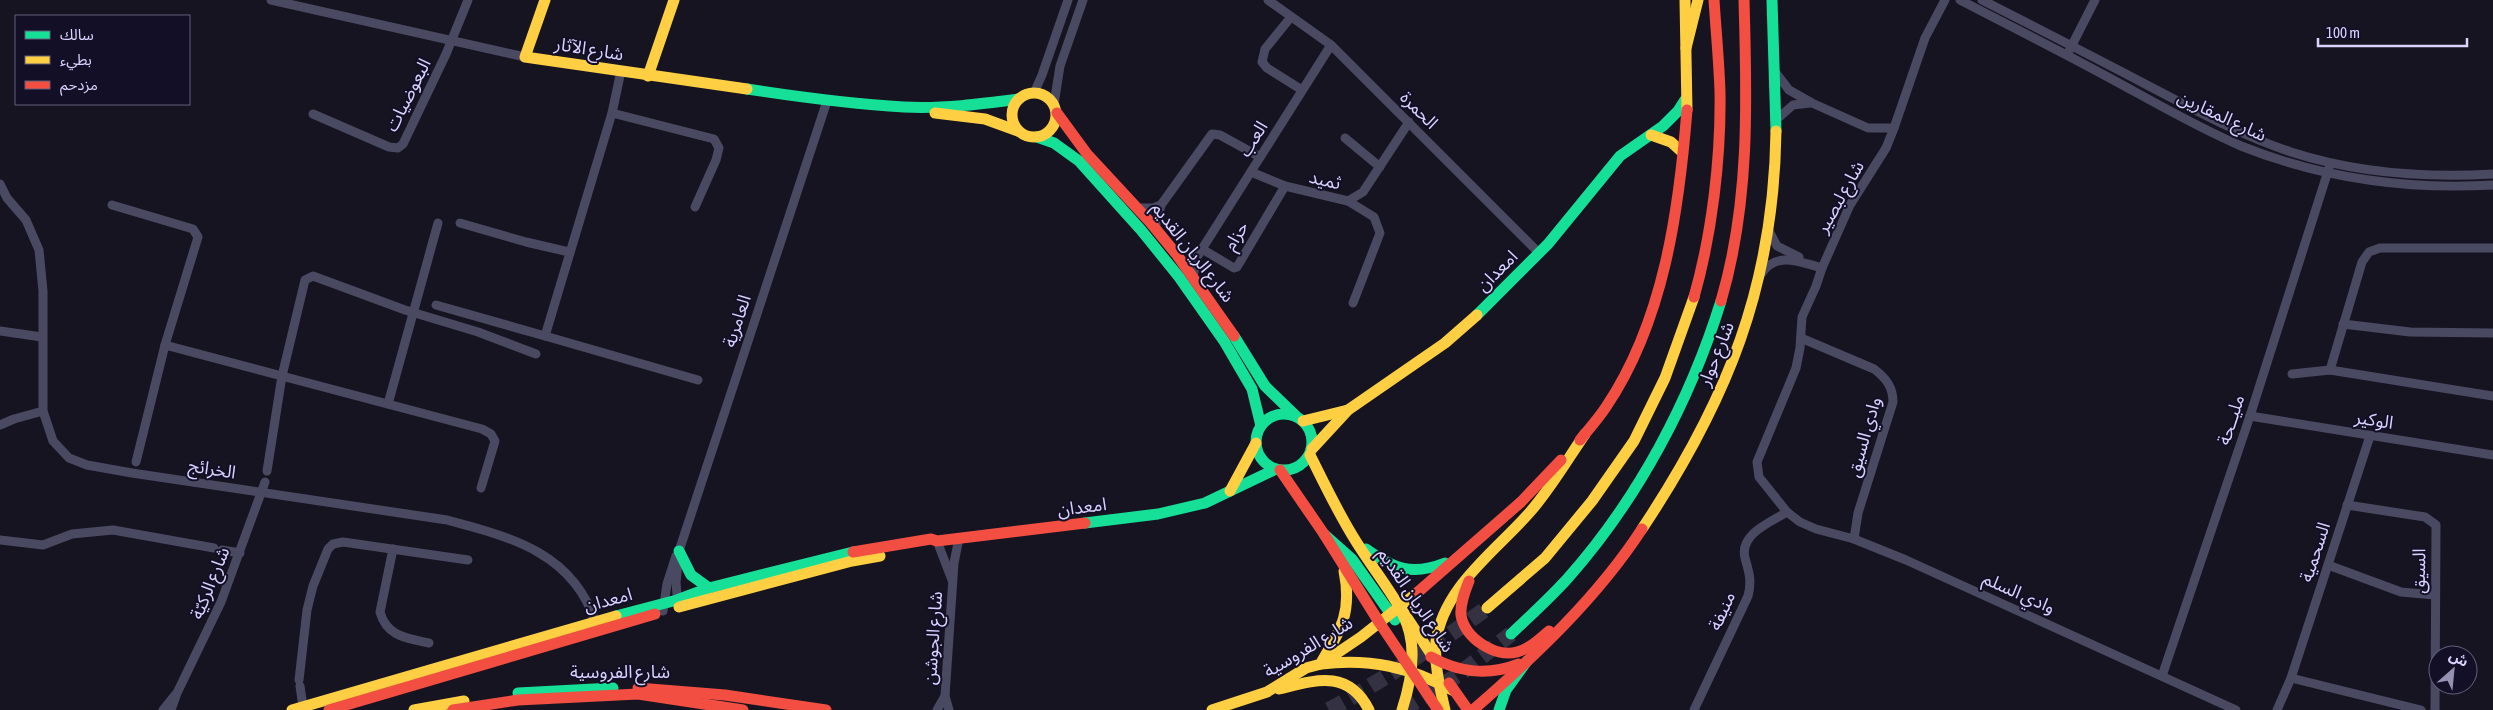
<svg xmlns="http://www.w3.org/2000/svg" width="2493" height="710" font-family="'Asap Condensed','Noto Sans Arabic',sans-serif">
	<rect width="100%" height="100%" fill="#161421"/>
	<g fill="none" stroke-linecap="round" stroke-linejoin="round">
		<g stroke="#333142" stroke-width="16" stroke-dasharray="16 8" stroke-linecap="butt">
			<path d="M1329,710c56,-31 107,-65 158,-102"/>
			<polyline points="1402,710 1458,675 1511,634"/>
		</g>
		<g stroke="#4a4962" stroke-width="9">
			<polyline points="271,0 525,57"/>
			<polyline points="1268,0 1331,45 1539,253"/>
			<path d="M1960,0c48,25 96,49 144,75 45,24 90,51 137,71 80,32 166,44 252,39"/>
			<path d="M1982,0c55,28 110,56 165,85 48,25 93,50 144,67 65,21 134,26 202,22"/>
			<polyline points="1291,17 1265,49 1262,62 1267,68 1302,90"/>
			<polyline points="2069,51 2095,0"/>
			<polyline points="621,71 612,113 545,336 698,380"/>
			<polyline points="1776,73 1789,90 1812,103 1868,128 1894,128 1925,38 1945,0"/>
			<polyline points="1034,93 1042,75 1068,0"/>
			<polyline points="1054,104 1060,66 1083,0"/>
			<polyline points="612,113 714,139 719,148 716,160 695,207"/>
			<polyline points="313,114 389,147 398,148 403,144 446,54 468,0"/>
			<polyline points="1776,120 1793,105 1810,103"/>
			<polyline points="1345,138 1380,167"/>
			<polyline points="1251,172 1285,186 1348,201 1363,192 1409,122"/>
			<path d="M0,184l7,14 19,22 13,30 4,41v120l10,30 16,17 18,7 45,8 315,47c64,17 127,33 149,104"/>
			<polyline points="1348,201 1374,217 1380,233 1353,303"/>
			<polyline points="112,205 193,229 198,237 165,345 136,462"/>
			<polyline points="1137,208 1153,208 1161,205"/>
			<polyline points="460,223 526,242 569,252"/>
			<polyline points="1155,228 1161,205 1212,134 1220,135 1260,157"/>
			<polyline points="1769,231 1777,246 1799,257"/>
			<polyline points="1202,249 1234,268 1237,267 1285,186"/>
			<polyline points="1822,268 1816,286 1802,317 1800,348 1796,368 1757,462 1759,477 1787,512 1800,522 1816,529 1854,539 1906,560 2236,710"/>
			<path d="M1762,273c15,-22 38,-11 60,-5l28,-63 36,-57 8,-20"/>
			<polyline points="1193,277 1197,257 1331,45"/>
			<polyline points="436,305 545,336"/>
			<polyline points="2343,324 2410,332 2493,333"/>
			<polyline points="0,331 42,337"/>
			<path d="M1801,338l73,31c12,9 19,18 19,33l-35,111 -4,26"/>
			<polyline points="165,345 482,429 491,434 495,441 481,488"/>
			<polyline points="2330,370 2362,262 2369,252 2380,248 2493,248"/>
			<polyline points="2292,374 2330,370 2493,396"/>
			<polyline points="388,404 438,223"/>
			<polyline points="2250,416 2493,455"/>
			<polyline points="0,425 14,419 43,411"/>
			<polyline points="267,471 282,376 305,280 313,276 405,310 478,332 536,354"/>
			<polyline points="2347,505 2425,517 2436,525 2435,710"/>
			<polyline points="0,540 43,545 72,534 113,530 214,548"/>
			<polyline points="937,541 952,580"/>
			<path d="M393,549l-13,63c7,25 27,26 49,31"/>
			<polyline points="222,550 240,553"/>
			<polyline points="2328,565 2401,592 2435,595"/>
			<polyline points="678,605 676,583 679,551 827,101"/>
			<polyline points="663,611 667,584 676,556"/>
			<polyline points="2162,676 2250,416 2329,168"/>
			<polyline points="2291,678 2421,710"/>
			<polyline points="299,680 307,610 313,586 328,549 333,544 343,542 468,560"/>
			<polyline points="300,686 303,707"/>
			<polyline points="163,710 175,695"/>
			<polyline points="171,710 177,693 221,602 265,482"/>
			<polyline points="937,710 945,696"/>
			<polyline points="949,710 945,696 954,563 959,538"/>
			<path d="M1694,710l54,-114c4,-15 1,-24 -3,-38 -6,-24 26,-36 42,-46"/>
			<polyline points="2277,710 2291,678 2370,436"/>
		</g>
		<g stroke="#16e098" stroke-width="11">
			<polyline points="1772,0 1776,131"/>
			<path d="M747,89c52,8 104,15 157,18 38,2 77,-3 115,-8"/>
			<polyline points="1037,137 1054,143 1079,161 1141,230 1179,277 1224,341 1252,389 1261,426"/>
			<polyline points="1477,315 1548,244 1620,156 1663,126 1678,111 1685,100"/>
			<polyline points="1234,336 1265,386 1296,416"/>
			<circle cx="1284" cy="442" r="28"/>
			<polyline points="1085,523 1158,514 1205,503 1276,469"/>
			<polyline points="1324,534 1352,559 1395,620"/>
			<path d="M1366,549c28,20 46,27 79,14"/>
			<polyline points="679,551 691,575 709,588"/>
			<polyline points="616,616 677,600 709,588 853,552"/>
			<path d="M1511,634c19,-18 39,-36 57,-56 70,-79 122,-177 153,-277"/>
			<polyline points="518,693 613,688"/>
			<polyline points="1499,710 1506,690 1527,661"/>
		</g>
		<g stroke="#ffcf43" stroke-width="11">
			<polyline points="545,0 525,57 747,89"/>
			<polyline points="1685,0 1687,110"/>
			<polyline points="1686,48 1698,0"/>
			<polyline points="648,76 674,0"/>
			<circle cx="1034" cy="115" r="22"/>
			<polyline points="935,113 985,119 1018,131"/>
			<polyline points="1651,135 1671,142 1682,152"/>
			<polyline points="1303,421 1348,410"/>
			<polyline points="1312,449 1348,410 1445,343 1477,315"/>
			<path d="M1310,455c15,30 29,60 47,88 42,66 72,84 45,167"/>
			<polyline points="1230,491 1256,443"/>
			<path d="M1642,529c85,-128 132,-243 134,-398"/>
			<polyline points="679,607 852,561 880,556"/>
			<polyline points="1400,607 1435,660"/>
			<polyline points="1487,608 1545,558 1592,501 1634,441 1665,378 1694,297"/>
			<path d="M1322,661c20,-33 30,-50 22,-90"/>
			<path d="M1321,664c49,-6 89,3 133,27"/>
			<path d="M1279,689c37,-9 69,-20 90,21"/>
			<polyline points="292,710 616,616"/>
			<polyline points="414,710 464,701"/>
			<polyline points="1212,710 1267,692 1306,668 1321,664 1361,637 1418,592"/>
			<path d="M1445,710c-5,-22 -11,-45 -9,-68 7,-55 60,-91 94,-130 21,-24 37,-52 55,-78"/>
		</g>
		<g stroke="#f24e42" stroke-width="11">
			<polyline points="1057,113 1087,154 1150,222 1177,255 1234,336"/>
			<path d="M1694,297c18,-63 27,-139 26,-205 -1,-31 -4,-61 -6,-92"/>
			<path d="M1721,301c29,-98 26,-201 23,-301"/>
			<path d="M1580,440c9,-11 18,-21 26,-33 58,-86 73,-197 81,-297"/>
			<polyline points="1280,470 1324,534 1379,622"/>
			<polyline points="853,552 931,539 937,541 1085,523"/>
			<path d="M1469,581c-4,10 -9,22 -8,34 3,22 33,43 56,37 12,-3 23,-13 32,-21"/>
			<polyline points="1418,592 1521,502 1561,460"/>
			<polyline points="1379,622 1438,710"/>
			<path d="M1431,657c29,16 57,19 88,7"/>
			<polyline points="1449,683 1468,710"/>
			<polyline points="638,688 725,695 826,710"/>
			<polyline points="329,710 655,614"/>
			<polyline points="453,710 518,700 638,694 743,710"/>
			<path d="M1473,710c62,-54 124,-112 169,-181"/>
		</g>
	</g>
	<g text-anchor="middle" stroke-width="4" stroke-linejoin="round" paint-order="stroke">
		<g font-size="18" fill="#d9d4ff" stroke="#130f26">
			<text transform="translate(589 49) rotate(9)" y="6">شارع الآثار</text>
			<text transform="translate(408 95) rotate(-63)" y="6">البعوضيات</text>
			<text transform="translate(1419 110) rotate(45)" y="6">الحمرة</text>
			<text transform="translate(2222 116) rotate(25)" y="6">شارع المقارين</text>
			<text transform="translate(1253 139) rotate(-58)" y="6">العب</text>
			<text transform="translate(1325 180) rotate(13)" y="6">ثميد</text>
			<text transform="translate(1840 197) rotate(-61)" y="6">شارع لبصير</text>
			<text transform="translate(1236 236) rotate(-59)" y="6">حزام</text>
			<text transform="translate(1193 252) rotate(52)" y="6">شارع الريان القديم</text>
			<text transform="translate(1497 271) rotate(-45)" y="6">امعدان</text>
			<text transform="translate(737 321) rotate(-72)" y="6">العامرية</text>
			<text transform="translate(1716 354) rotate(-68)" y="6">شارع حوار</text>
			<text transform="translate(2231 420) rotate(-72)" y="6">مليــحة</text>
			<text transform="translate(2374 420) rotate(9)" y="6">الوكير</text>
			<text transform="translate(1864 437) rotate(-74)" y="6">وادي السيق</text>
			<text transform="translate(212 469) rotate(9)" y="6">الخرائج</text>
			<text transform="translate(1082 507) rotate(-7)" y="6">امعدان</text>
			<text transform="translate(2315 552) rotate(-72)" y="6">السحمية</text>
			<text transform="translate(2419 571) rotate(-89)" y="6">السيق</text>
			<text transform="translate(210 583) rotate(-68)" y="6">شارع الركيّة</text>
			<text transform="translate(2019 593) rotate(24)" y="6">وادي السلم</text>
			<text transform="translate(608 600) rotate(-15)" y="6">امعدان</text>
			<text transform="translate(1416 600) rotate(56)" y="6">شارع الريان القديم</text>
			<text transform="translate(1722 611) rotate(-66)" y="6">منيفة</text>
			<text transform="translate(933 638) rotate(-86)" y="6">شارع الجوشن</text>
			<text transform="translate(1308 647) rotate(-31)" y="6">شارع الفروسية</text>
			<text x="620" y="678">شارع الفروسية</text>
		</g>
	</g>
	<rect x="15" y="15" width="175" height="90" fill="#130f26" stroke="#625e7d"/>
	<rect x="25" y="31" width="25" height="8" fill="#16e098" stroke="#625e7d"/>
	<text x="60" y="40" font-size="15" fill="#d9d4ff">سالك</text>
	<rect x="25" y="56" width="25" height="8" fill="#ffcf43" stroke="#625e7d"/>
	<text x="60" y="65" font-size="15" fill="#d9d4ff">بطيء</text>
	<rect x="25" y="81" width="25" height="8" fill="#f24e42" stroke="#625e7d"/>
	<text x="60" y="90" font-size="15" fill="#d9d4ff">مزدحم</text>
	<g transform="translate(2453 670) rotate(27)"><circle r="24" fill="#130f26" stroke="#625e7d"/>
	<path d="M0-4L9 19L0 12L-9 19Z" fill="#9591b1"/>
	<text y="-8" font-size="14" font-weight="bold" text-anchor="middle" fill="#d9d4ff">ش</text>
	</g>
	<path d="M2318 38v8h149v-8" fill="none" stroke="#d9d4ff" stroke-width="2.5"/>
	<text x="2326" y="38" font-size="15" fill="#d9d4ff" stroke="#130f26" stroke-width="4" paint-order="stroke">100 m</text>
</svg>
